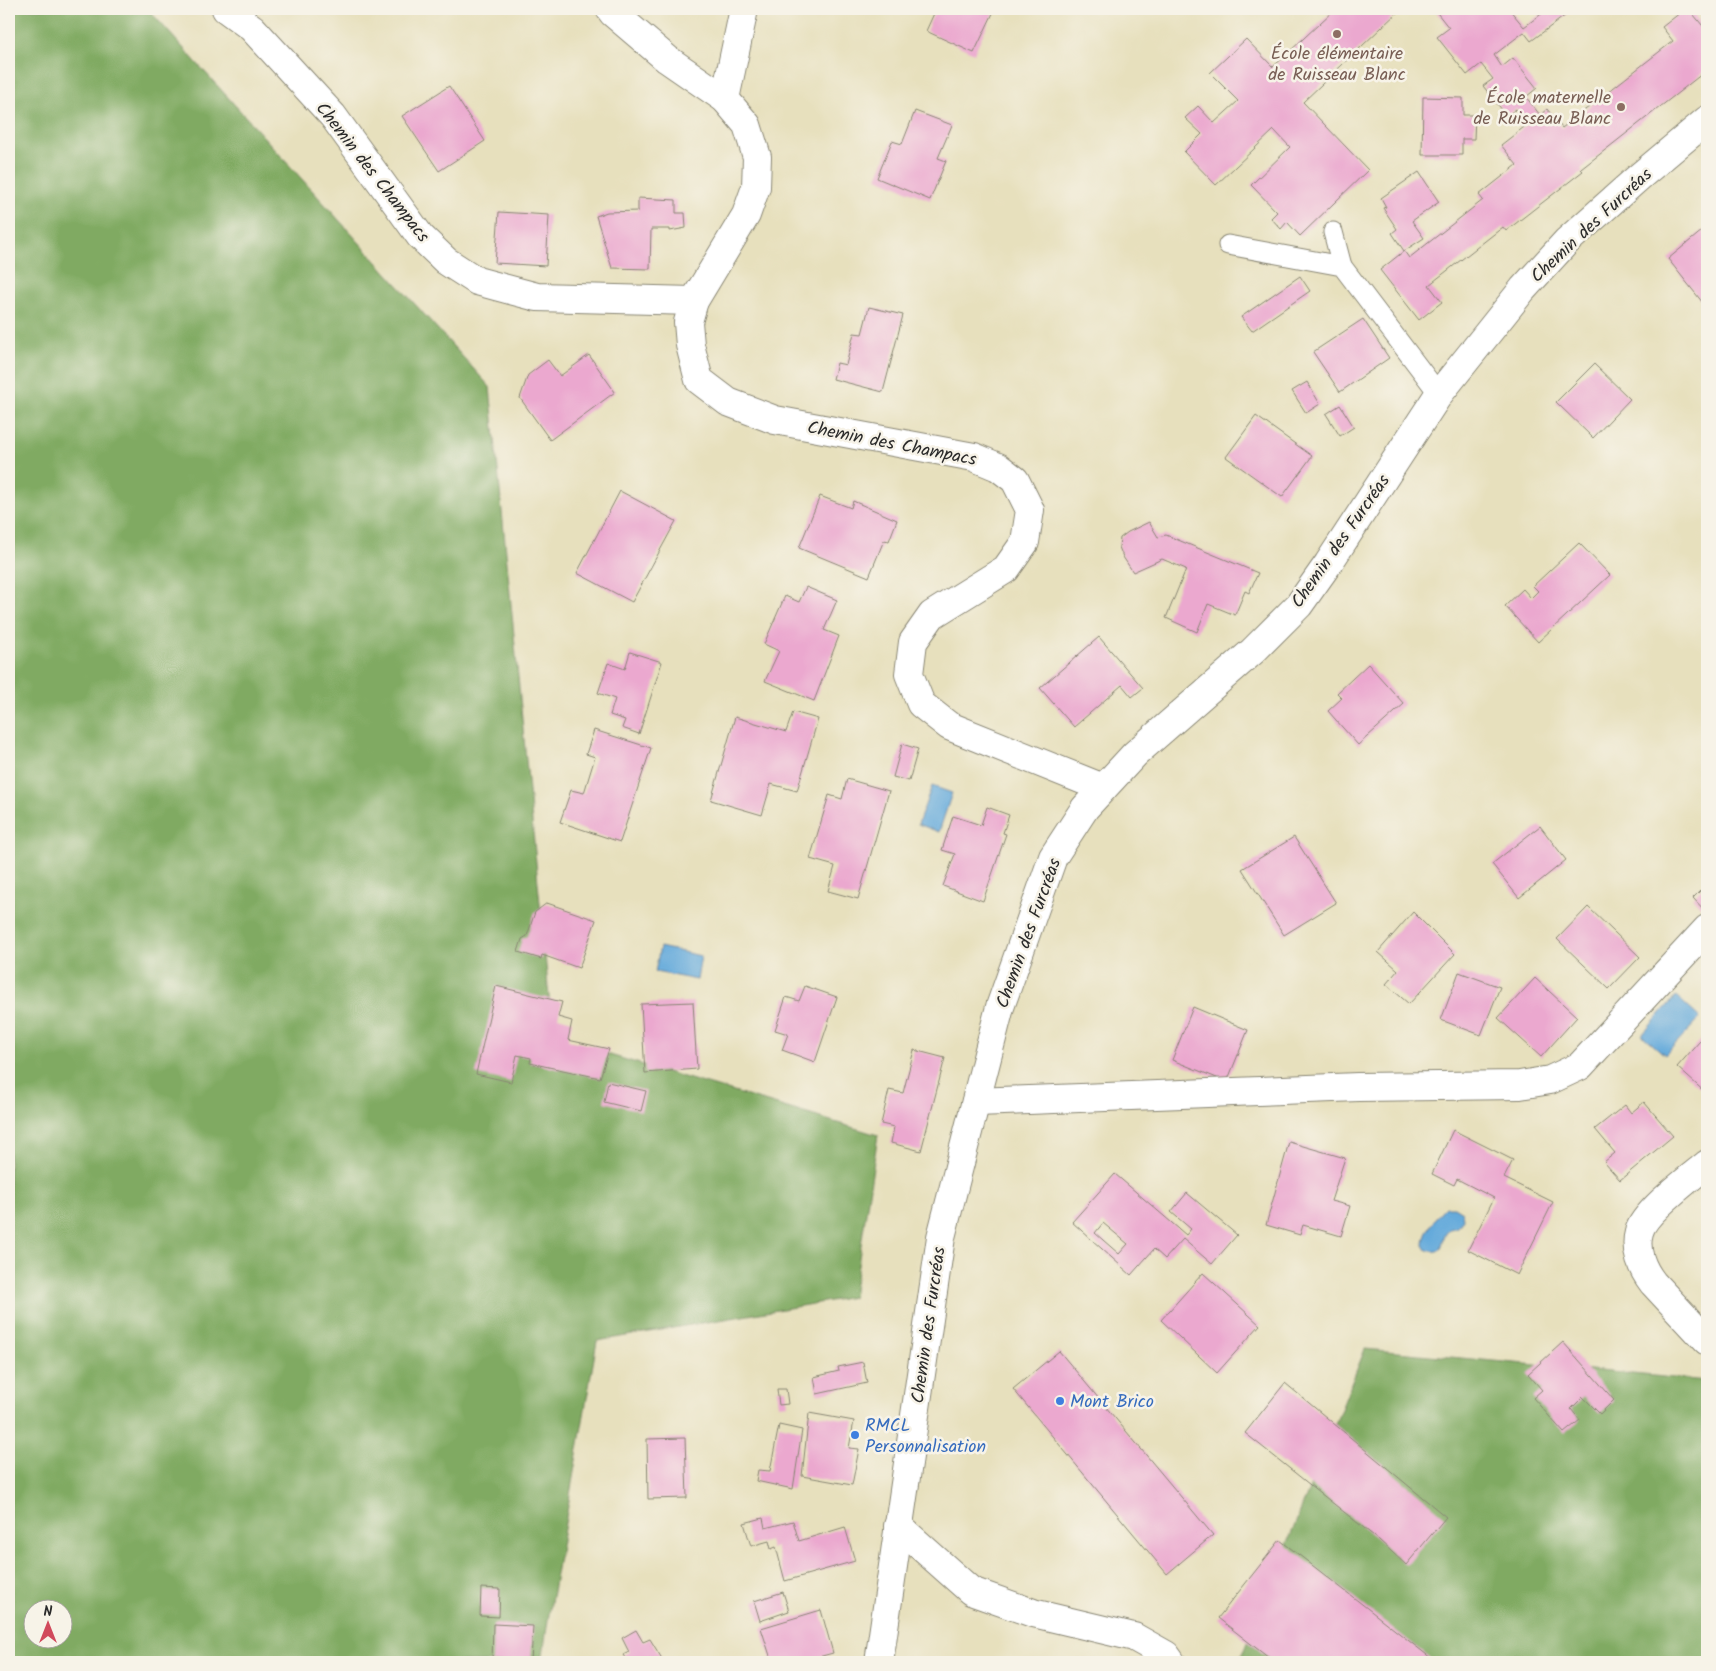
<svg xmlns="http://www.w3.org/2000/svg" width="1716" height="1671" font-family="Kalam,sans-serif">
	<rect width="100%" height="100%" fill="#f7f3e8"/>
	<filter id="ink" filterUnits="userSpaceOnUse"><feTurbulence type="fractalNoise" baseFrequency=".02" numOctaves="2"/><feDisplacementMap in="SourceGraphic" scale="10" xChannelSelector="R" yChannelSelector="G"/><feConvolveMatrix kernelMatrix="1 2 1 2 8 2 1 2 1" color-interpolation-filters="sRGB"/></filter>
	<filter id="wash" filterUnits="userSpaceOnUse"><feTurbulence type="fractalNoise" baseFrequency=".0096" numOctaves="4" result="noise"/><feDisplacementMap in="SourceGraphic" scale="20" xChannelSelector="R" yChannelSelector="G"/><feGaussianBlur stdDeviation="1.12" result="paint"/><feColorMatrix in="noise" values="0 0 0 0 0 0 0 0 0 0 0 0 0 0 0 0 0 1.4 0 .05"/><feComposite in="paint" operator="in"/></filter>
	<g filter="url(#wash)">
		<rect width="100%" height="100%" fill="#e7e0bd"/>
		<g fill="#80aa62" stroke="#566a46" fill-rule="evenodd">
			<path d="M9,9h139l342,378 63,651 325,97 -25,162 -256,44 -49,279 -6,42h-533zM32,1608h30v30h-30z"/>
			<polygon points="1365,1349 1707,1381 1707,1662 1235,1662 1245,1650"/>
		</g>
		<g fill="#65aadb" stroke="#486a83">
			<polygon points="932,786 952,793 939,832 918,824"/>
			<polygon points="660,947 701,956 697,980 655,972"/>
			<polygon points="1676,996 1700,1018 1665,1055 1642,1035"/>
			<path d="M1446,1207h8l8,5 1,7 -5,8c-2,1 -5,1 -8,2 -12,6 -1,28 -23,21l-3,-5c0,-14 12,-28 22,-38z"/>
		</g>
		<g id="blocks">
			<g fill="#eba8cf" fill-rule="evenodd">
				<polygon points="936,9 995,9 974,53 926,31"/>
				<polygon points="1335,9 1401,9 1303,102 1368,170 1300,236 1287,222 1281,229 1271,218 1277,212 1251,185 1290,147 1274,130 1216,185 1184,152 1202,134 1185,118 1198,106 1214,123 1238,101 1210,73 1246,39 1273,67"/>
				<polygon points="1434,9 1509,9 1524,27 1548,9 1574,9 1531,41 1524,32 1494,55 1502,67 1513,58 1537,88 1526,97 1540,115 1547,109 1562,128 1673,41 1662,27 1685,9 1689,9 1707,31 1707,70 1581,169 1583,171 1506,231 1503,227 1429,285 1442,302 1419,320 1380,270 1404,251 1409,258 1483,200 1479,195 1517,165 1501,145 1528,124 1516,109 1507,116 1483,86 1493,79 1481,64 1467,75 1437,37 1449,28"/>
				<polygon points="449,86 485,141 439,171 402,116"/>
				<polygon points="1423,97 1463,98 1463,115 1475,115 1474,139 1462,139 1462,155 1422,155"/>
				<polygon points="915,111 952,125 938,158 946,161 930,200 877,178 892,141 902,144"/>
				<polygon points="1419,172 1439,202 1412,221 1424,238 1404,251 1392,233 1397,229 1383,208 1386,207 1381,198"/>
				<polygon points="638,198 676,200 676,213 685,213 686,228 670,231 670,229 651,229 650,269 612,268 596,216 607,212 638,211"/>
				<polygon points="499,212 549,215 546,266 495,263"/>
				<polygon points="1703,230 1707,236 1707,308 1668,259"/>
				<polygon points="1300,276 1310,291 1252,331 1241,317"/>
				<polygon points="869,307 903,315 883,392 833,379 837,363 846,365 854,333 862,334"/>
				<polygon points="1363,319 1389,358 1340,392 1313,352"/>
				<polygon points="589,355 615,392 550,440 520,398 528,375 548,360 560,376"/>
				<polygon points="1594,364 1630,399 1593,438 1556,402"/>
				<polygon points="1307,382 1320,404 1306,413 1292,391"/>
				<polygon points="1340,405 1354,427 1340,436 1326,414"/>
				<polygon points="1256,416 1312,456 1282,497 1226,457"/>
				<polygon points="620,491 676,521 632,602 577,573"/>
				<polygon points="820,496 851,508 853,501 897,520 889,541 884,540 869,577 799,548"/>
				<polygon points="1149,522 1158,537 1166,535 1258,573 1249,593 1245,591 1235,615 1208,604 1197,632 1166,618 1186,569 1162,559 1133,572 1123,557 1119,547 1120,538 1128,532"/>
				<polygon points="1579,543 1610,575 1538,642 1505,606 1523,589 1531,598 1538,591 1533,586"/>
				<polygon points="806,587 837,600 824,630 839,636 814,701 765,681 779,651 764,644 785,596 799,602"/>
				<polygon points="1099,637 1143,688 1132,697 1122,685 1074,727 1040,688"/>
				<polygon points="630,652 662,662 639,734 622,728 625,720 610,715 615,699 598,693 608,663 625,669"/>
				<polygon points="1368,664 1404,704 1358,745 1328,711 1342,698 1337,693"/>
				<polygon points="793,712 818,719 797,791 771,784 762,815 711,800 735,717 786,732"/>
				<polygon points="594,730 651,748 620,842 560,822 571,790 584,793 595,757 586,754"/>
				<polygon points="902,744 918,749 909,781 893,777"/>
				<polygon points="847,779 889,791 858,899 828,891 835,866 810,859 829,795 842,799"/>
				<polygon points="987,807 1009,815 1003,833 1006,834 983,901 943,886 955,854 942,850 953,816 981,825"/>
				<polygon points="1540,826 1566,860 1519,898 1492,864"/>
				<polygon points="1294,837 1336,903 1284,935 1242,869"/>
				<polygon points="1707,884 1707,913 1693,898"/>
				<polygon points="547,903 596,920 579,968 542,955 541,959 518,952 522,939 527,936 535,912"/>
				<polygon points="1588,907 1640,957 1609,989 1557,939"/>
				<polygon points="1413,912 1455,954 1409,1004 1386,984 1398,970 1378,952"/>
				<polygon points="1459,972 1500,987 1481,1035 1441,1020"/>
				<polygon points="1535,978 1577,1017 1541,1057 1498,1018"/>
				<polygon points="496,986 562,1002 558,1017 572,1021 568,1040 609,1049 600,1078 530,1063 531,1058 517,1055 511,1082 476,1074"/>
				<polygon points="805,986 837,997 815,1062 782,1050 788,1034 775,1030 786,997 799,1001"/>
				<polygon points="693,1002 697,1069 645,1073 641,1004"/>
				<polygon points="1193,1007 1248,1030 1227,1082 1172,1060"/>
				<polygon points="1707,1033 1707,1094 1677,1067"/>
				<polygon points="914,1050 945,1058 921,1151 891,1143 894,1127 881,1124 889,1090 903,1093"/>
				<polygon points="608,1082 646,1091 641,1111 604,1102"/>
				<polygon points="1644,1102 1673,1136 1620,1180 1604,1162 1615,1153 1595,1129 1625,1105 1631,1113"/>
				<polygon points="1453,1130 1513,1160 1504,1178 1553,1202 1517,1275 1468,1250 1494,1198 1457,1179 1454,1185 1432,1174"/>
				<polygon points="1289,1142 1345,1158 1331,1201 1350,1206 1341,1236 1303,1225 1300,1235 1266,1225"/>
				<path d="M1115,1174l71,61 5,-6 -20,-17 16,-19 50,42 -25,29 -29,-25 -18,20 -11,-10 -23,26 -59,-53zM1103,1223l25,21 -9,10 -24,-21z"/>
				<polygon points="1203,1273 1260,1325 1217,1373 1161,1320"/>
				<polygon points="1563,1342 1614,1400 1600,1414 1583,1397 1571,1409 1580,1420 1564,1433 1533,1398 1542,1390 1528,1374"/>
				<polygon points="1059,1351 1213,1535 1167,1574 1013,1389"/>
				<polygon points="863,1362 867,1383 817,1394 814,1377 839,1371 838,1367"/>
				<polygon points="1285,1383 1446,1517 1406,1565 1379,1540 1245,1433"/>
				<polygon points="777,1389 786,1389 788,1404 779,1405"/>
				<polygon points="809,1413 854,1421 849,1448 859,1449 852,1485 802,1476"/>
				<polygon points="779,1425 802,1430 793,1489 756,1481 758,1470 770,1471"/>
				<polygon points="685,1438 687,1498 648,1499 647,1439"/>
				<polygon points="763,1518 765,1528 793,1521 799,1541 845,1527 855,1561 785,1581 776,1547 771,1549 769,1541 751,1546 744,1523"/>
				<polygon points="1280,1540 1436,1662 1274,1662 1218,1618"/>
				<polygon points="481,1588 500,1589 499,1617 480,1616"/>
				<polygon points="783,1592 789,1611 760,1621 754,1601"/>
				<polygon points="821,1610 833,1653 800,1662 772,1662 761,1628"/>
				<polygon points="493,1624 533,1626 531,1662 492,1662"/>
				<polygon points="636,1630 643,1642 650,1639 664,1662 628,1662 623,1655 629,1652 622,1638"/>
			</g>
		</g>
	</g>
	<g filter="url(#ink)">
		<use href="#blocks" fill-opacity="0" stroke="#898674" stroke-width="1"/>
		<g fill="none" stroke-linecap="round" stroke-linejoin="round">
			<defs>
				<g id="lane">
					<polyline points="1333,232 1342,266"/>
					<polyline points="1228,245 1342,266 1439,394"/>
				</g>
				<g id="street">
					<polyline points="226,9 252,28 333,116 420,236 446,261 477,281 537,297 694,301"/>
					<polyline points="610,9 613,13 667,59 725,99 747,125 757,157 756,187 746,215 694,301 688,322 690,345 699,380 728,402 775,420 974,457 998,467 1015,480 1030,510 1025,542 1006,569 932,615 913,642 909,674 921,704 949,726 1103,788"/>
					<polyline points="725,99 744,9"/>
					<polyline points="976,1102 1358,1087 1520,1085 1550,1080 1580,1066 1707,929"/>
					<path d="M1707,1164c-17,14 -63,48 -68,68 -5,18 3,37 14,51l54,58"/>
				</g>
				<g id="secondary">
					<polyline points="898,1526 971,1591 1033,1613 1134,1637 1166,1655 1171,1662"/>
					<polyline points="879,1662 941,1237 1000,1007 1053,857 1085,808 1135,754 1253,651 1299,605 1328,564 1439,394 1523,289 1567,241 1639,177 1707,120"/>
				</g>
			</defs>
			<use href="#lane" stroke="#898674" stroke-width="21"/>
			<use href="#street" stroke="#898674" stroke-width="30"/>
			<use href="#secondary" stroke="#898674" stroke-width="30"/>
			<use href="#lane" stroke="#fff" stroke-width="19"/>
			<use href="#street" stroke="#fff" stroke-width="28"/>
			<use href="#secondary" stroke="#fff" stroke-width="28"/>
		</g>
	</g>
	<g fill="#8d6e63" stroke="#f7f3e8" stroke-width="2">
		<circle cx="1337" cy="34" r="5"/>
		<circle cx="1621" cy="107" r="5"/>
	</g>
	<g fill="#3f7fe0" stroke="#f7f3e8" stroke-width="2">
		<circle cx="1060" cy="1401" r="5"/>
		<circle cx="855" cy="1435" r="5"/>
	</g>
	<g text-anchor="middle" stroke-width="5" stroke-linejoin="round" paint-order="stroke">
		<g font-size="18" fill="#785e54" stroke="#f7f3e8">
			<text x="1337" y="59">École élémentaire<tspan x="1337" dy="21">de Ruisseau Blanc</tspan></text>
			<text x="1611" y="103" text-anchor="end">École maternelle<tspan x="1611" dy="21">de Ruisseau Blanc</tspan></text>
		</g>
		<g font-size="18" fill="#2b2b2b" stroke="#f7f3e8">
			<text transform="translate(373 172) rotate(52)" y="6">Chemin des Champacs</text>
			<text transform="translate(1591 225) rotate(-43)" y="6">Chemin des Furcréas</text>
			<text transform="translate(892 443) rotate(11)" y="6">Chemin des Champacs</text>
			<text transform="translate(1340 541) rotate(-55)" y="6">Chemin des Furcréas</text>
			<text transform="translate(1028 933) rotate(-70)" y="6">Chemin des Furcréas</text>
			<text transform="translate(928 1325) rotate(-82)" y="6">Chemin des Furcréas</text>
		</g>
		<g font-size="18" fill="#366cbe" stroke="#f7f3e8" text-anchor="start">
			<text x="1070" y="1407">Mont Brico</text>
			<text x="865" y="1431">RMCL<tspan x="865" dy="21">Personnalisation</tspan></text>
		</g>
	</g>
	<rect width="1716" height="1671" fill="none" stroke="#f7f3e8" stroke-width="30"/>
	<g transform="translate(48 1624)"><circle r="24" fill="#f7f3e8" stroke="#a5a39c"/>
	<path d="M0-4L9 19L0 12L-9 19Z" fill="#d1495b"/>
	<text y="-8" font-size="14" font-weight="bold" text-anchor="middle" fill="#2b2b2b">N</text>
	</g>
</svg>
